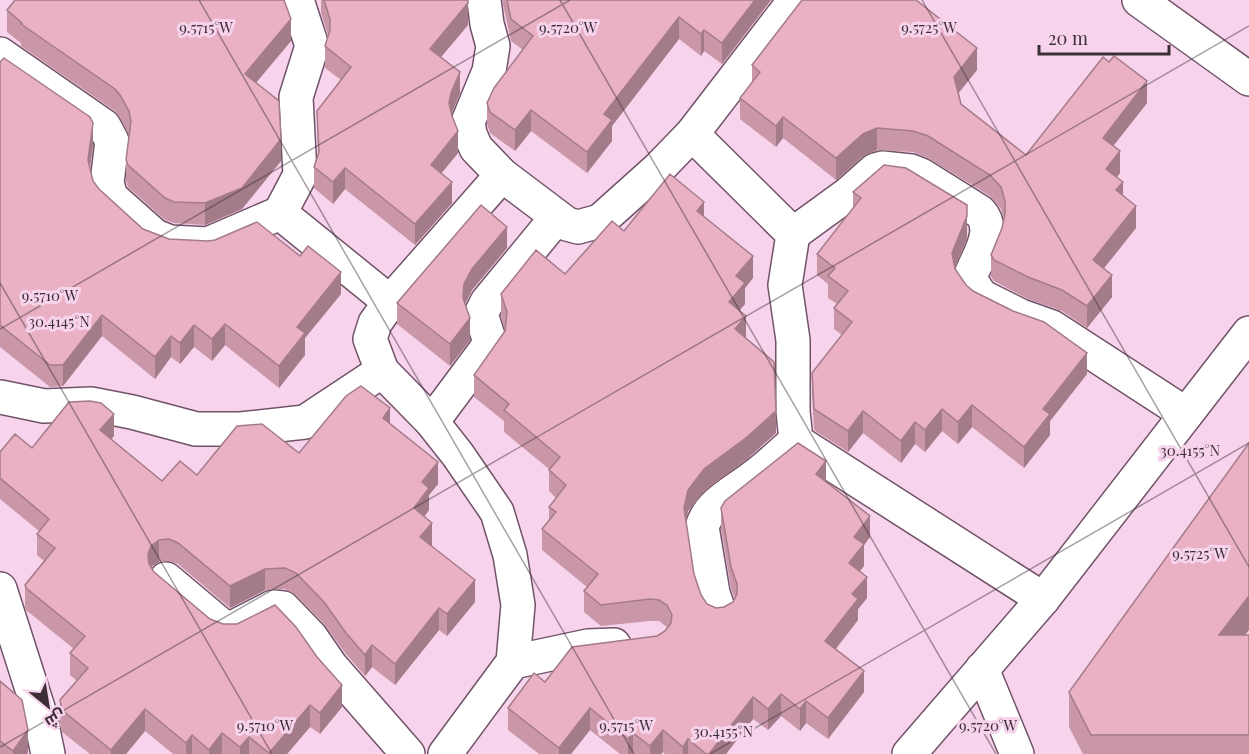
<svg xmlns="http://www.w3.org/2000/svg" width="1249" height="754" font-family="'Playfair Display',Cairo,serif">
	<rect width="100%" height="100%" fill="#f7d4ec"/>
	<g fill="none" stroke-linecap="round" stroke-linejoin="round">
		<defs>
			<g id="minor">
				<polyline points="297,0 312,46 296,97 300,175 280,213 390,302"/>
				<polyline points="484,0 487,24 493,46 489,71 468,122 470,134 476,148 502,175"/>
				<polyline points="1139,0 1249,79"/>
				<polyline points="0,54 104,126 112,141 107,183 111,197 155,236 170,242 208,244 280,213"/>
				<polyline points="692,134 793,234 785,285 793,340 793,411 796,441 1043,599"/>
				<path d="M793,234l55,-40 27,-24 7,-2 29,3 10,4 59,37c17,18 -2,44 -9,63v6l10,15 40,20 31,11 134,87"/>
				<polyline points="0,397 44,406 91,404 132,412 196,429 241,429 305,422 382,371"/>
				<polyline points="432,422 487,348 489,339 481,314 487,302 557,217"/>
				<polyline points="166,579 222,626 228,628 234,627 273,607 283,608 311,637 331,666 408,754"/>
				<polyline points="0,589 39,711 48,754"/>
				<path d="M719,611l-6,-18 -11,-66c7,-24 32,-35 50,-49 16,-11 29,-25 44,-37"/>
				<polyline points="513,662 588,646 614,645"/>
				<polyline points="445,754 513,662 518,605 510,555 497,512 458,455 432,422 382,371 370,339 375,323 390,302 502,175 567,224 578,227 600,221 658,169 692,134 795,0"/>
				<polyline points="909,754 1043,599 1249,333"/>
			</g>
			<polyline id="secondary" points="982,669 1017,754"/>
		</defs>
		<use href="#minor" stroke="#715368" stroke-width="36"/>
		<use href="#secondary" stroke="#715368" stroke-width="36"/>
		<use href="#minor" stroke="#fff" stroke-width="33"/>
		<use href="#secondary" stroke="#fff" stroke-width="33"/>
	</g>
	<g fill="#c997a8">
		<polygon points="321,0 468,0 468,25 441,57 460,93 451,114 458,153 441,173 452,203 415,245 345,189 333,204 314,188 314,167 318,155 317,111 341,80 325,68 325,46 328,35 321,13"/>
		<polygon points="502,0 771,0 722,64 704,51 701,56 679,39 612,126 612,141 587,173 531,131 515,151 490,133 487,124 487,103 523,50 511,41"/>
		<polygon points="7,10 291,41 255,83 281,161 242,209 205,225 174,223 165,220 128,187 126,181 126,160 129,135 120,117 115,111 21,46 21,43 7,32"/>
		<polygon points="0,62 93,145 90,167 93,181 99,189 143,229 169,239 341,294 305,338 305,355 279,388 225,345 212,361 194,347 180,364 171,357 155,379 102,336 63,386 50,387 0,347"/>
		<polygon points="752,65 977,70 959,93 961,104 1026,155 1147,103 1113,146 1120,173 1116,177 1123,196 1136,228 1104,268 1112,297 1087,328 1062,311 1028,299 994,281 991,277 991,255 1002,228 1004,219 1001,209 990,196 928,158 913,152 877,150 863,156 836,180 783,138 776,147 740,119 740,98 752,82"/>
		<polygon points="853,192 967,227 967,238 955,268 966,285 1087,374 1050,421 1050,435 1024,468 972,427 958,444 942,431 925,452 915,444 901,463 863,433 848,452 814,430 812,395 812,373 842,335 834,329 834,308 837,304 828,298 828,284 817,275 817,254 853,208"/>
		<polygon points="704,216 753,278 745,288 745,304 740,310 746,338 776,433 747,459 704,491 688,511 686,521 694,574 701,595 707,604 716,608 724,607 733,602 735,599 731,588 721,529 721,508 826,481 870,537 864,545 864,566 860,571 867,598 858,609 858,620 836,649 864,692 828,739 806,723 800,731 781,716 768,730 753,719 726,754 665,754 663,752 661,754 620,754 590,730 571,754 539,754 508,730 508,708 545,682 657,636 665,631 668,628 659,621 650,621 601,626 584,612 584,591 587,587 542,550 542,529 549,520 549,507 556,498 549,491 549,469 504,432 504,421 474,397 474,375 505,331 501,316 501,294 565,274 624,231"/>
		<polygon points="507,248 472,290 465,304 470,340 450,366 397,324 397,303"/>
		<polygon points="390,423 438,484 429,495 429,510 424,517 432,545 431,546 475,602 447,636 439,630 395,685 372,667 365,676 346,654 324,624 296,595 285,589 265,590 230,608 178,564 169,561 159,562 151,567 154,572 210,619 342,707 320,734 310,727 287,754 173,754 145,731 126,754 90,754 62,732 60,722 60,700 77,681 70,675 70,653 74,649 26,610 25,607 25,585 45,562 37,555 37,534 39,531 0,499 0,452 114,436 111,439 162,481 197,475 299,453"/>
		<polygon points="1249,443 1249,630 1245,635 1249,635 1249,754 1083,754 1069,727 1069,692"/>
		<polygon points="0,681 28,752 27,754 0,754"/>
	</g>
	<g fill="#a47b88">
		<polygon points="755,0 771,0 722,64 722,43"/>
		<polygon points="468,3 468,25 430,70 430,49"/>
		<polygon points="679,17 679,39 612,126 612,141 587,173 587,152 604,114"/>
		<polygon points="291,19 291,41 245,96 245,74"/>
		<polygon points="704,30 704,51 701,56 701,34"/>
		<polygon points="977,48 977,70 954,98 954,77"/>
		<polygon points="460,72 460,93 451,115 449,103 451,93"/>
		<polygon points="1147,81 1147,103 1103,159 1103,138"/>
		<polygon points="531,110 531,131 515,151 515,130"/>
		<polygon points="783,117 783,138 776,147 776,126"/>
		<polygon points="93,123 93,145 88,181 88,160"/>
		<polygon points="877,128 877,150 863,156 836,180 836,158 863,134"/>
		<polygon points="458,131 458,153 431,186 431,165"/>
		<polygon points="281,139 281,161 242,209 205,225 205,203"/>
		<polygon points="1120,151 1120,173 1106,191 1106,169"/>
		<polygon points="345,168 345,189 333,204 333,182"/>
		<polygon points="452,182 452,203 415,245 415,224"/>
		<polygon points="1123,182 1123,204 1116,190"/>
		<polygon points="704,202 704,223 697,211"/>
		<polygon points="967,205 967,238 952,275 952,253"/>
		<polygon points="1136,206 1136,228 1093,282 1093,260"/>
		<polygon points="507,227 507,248 472,290 464,306 463,298 464,284 472,269"/>
		<polygon points="753,256 753,278 745,288 745,304 729,323 729,302 736,276"/>
		<polygon points="341,272 341,294 305,338 305,355 279,388 279,366 297,327"/>
		<polygon points="1112,275 1112,297 1087,328 1087,306"/>
		<polygon points="102,315 102,336 63,386 63,365"/>
		<polygon points="746,316 746,337 735,351 735,329"/>
		<polygon points="470,318 470,340 450,366 450,344"/>
		<polygon points="225,324 225,345 212,361 212,339"/>
		<polygon points="194,325 194,347 180,364 180,343"/>
		<polygon points="171,336 171,357 155,379 155,357"/>
		<polygon points="1087,353 1087,374 1050,421 1050,435 1024,468 1024,447 1043,409"/>
		<polygon points="972,405 972,427 958,444 958,422"/>
		<polygon points="390,408 390,430 383,418"/>
		<polygon points="942,409 942,431 925,452 925,430"/>
		<polygon points="776,411 776,433 747,459 704,491 688,511 684,530 684,508 688,490 704,469"/>
		<polygon points="863,411 863,433 848,452 848,431"/>
		<polygon points="114,414 114,436 100,452 100,430"/>
		<polygon points="915,422 915,444 901,463 901,441"/>
		<polygon points="826,461 826,482 816,474"/>
		<polygon points="438,462 438,484 429,495 429,510 414,530 414,508 422,482"/>
		<polygon points="870,516 870,537 864,545 864,566 849,584 849,563 854,537"/>
		<polygon points="432,523 432,545 420,559 420,537"/>
		<polygon points="159,540 159,562 151,567 148,575 148,554 151,546"/>
		<polygon points="265,569 265,590 230,608 230,586"/>
		<polygon points="867,577 867,598 858,609 858,620 825,662 825,641 852,594"/>
		<polygon points="475,580 475,602 447,636 447,614"/>
		<polygon points="1249,596 1249,630 1219,669 1219,635"/>
		<polygon points="439,608 439,630 395,685 395,664"/>
		<polygon points="372,645 372,667 365,676 365,655"/>
		<polygon points="864,671 864,692 828,739 828,718"/>
		<polygon points="342,685 342,707 320,734 320,713"/>
		<polygon points="781,694 781,716 768,730 768,709"/>
		<polygon points="753,697 753,719 726,754 709,754"/>
		<polygon points="806,701 806,723 800,731 800,709"/>
		<polygon points="310,705 310,727 287,754 269,754"/>
		<polygon points="590,708 590,730 571,754 559,754 559,748"/>
		<polygon points="145,709 145,731 126,754 111,754 111,750"/>
		<polygon points="28,730 28,752 27,754 13,754 13,751"/>
		<polygon points="663,730 663,752 661,754 650,754 650,746"/>
		<polygon points="222,733 222,754 209,754 209,750"/>
		<polygon points="633,733 633,754 628,754 628,739"/>
		<polygon points="192,735 192,754 186,754 186,743"/>
		<polygon points="249,737 249,754 240,754 240,747"/>
		<polygon points="688,739 688,754 683,754 683,747"/>
	</g>
	<g fill="#eab0c3" stroke="#a47b88" stroke-width="1.5">
		<polygon points="15,0 284,0 291,19 245,74 279,101 281,139 242,188 205,203 174,202 165,198 128,165 126,160 131,121 129,111 120,95 115,89 21,24 22,23 7,10"/>
		<polygon points="324,0 468,0 468,3 430,49 460,72 451,93 449,103 452,116 458,131 431,165 452,182 415,224 345,168 333,182 314,167 319,152 317,111 351,67 325,46 330,30 330,19"/>
		<polygon points="507,0 755,0 722,43 704,30 701,34 679,17 604,114 612,120 587,152 531,110 515,130 490,112 487,103 494,88 533,36 511,19"/>
		<polygon points="802,0 916,0 977,48 954,77 961,104 1026,155 1103,57 1109,62 1114,56 1147,81 1103,138 1120,151 1106,169 1123,182 1116,190 1136,206 1093,260 1112,275 1087,306 1062,290 1028,277 994,260 991,255 1002,228 1005,214 1005,201 1001,187 990,175 928,136 913,131 877,128 863,134 836,158 783,117 776,126 740,98 760,72 752,65"/>
		<polygon points="4,58 90,117 93,123 88,160 93,181 99,189 143,229 169,239 208,241 215,240 257,222 300,256 308,246 341,272 297,327 305,333 279,366 225,324 212,339 194,325 180,343 171,336 155,357 102,315 63,365 50,365 0,325 0,62"/>
		<polygon points="884,165 906,168 967,205 967,216 952,253 955,269 966,285 973,291 1013,311 1044,322 1087,353 1043,409 1050,414 1024,447 972,405 958,422 942,409 925,430 915,422 901,441 863,411 848,431 814,409 812,373 852,322 834,308 848,291 828,276 835,268 817,254 861,198 853,192"/>
		<polygon points="670,174 704,202 697,211 753,256 736,276 745,283 729,302 746,316 735,329 774,362 776,411 747,437 704,469 688,490 684,508 694,574 701,595 707,604 716,608 724,607 733,602 737,594 737,584 731,567 721,508 725,501 798,443 826,461 816,474 870,516 854,537 864,544 849,563 867,577 852,594 858,599 825,641 864,671 828,718 806,701 800,709 781,694 768,709 753,697 709,754 706,754 688,739 683,747 663,730 650,746 633,733 628,739 590,708 559,748 508,708 534,673 545,682 572,647 657,636 665,631 671,623 672,615 667,605 659,600 650,599 601,605 584,591 598,574 542,529 556,512 549,507 566,485 549,470 560,457 504,410 509,404 474,375 505,331 507,312 501,294 536,250 565,274 612,221 624,231"/>
		<polygon points="481,205 507,227 472,269 464,284 463,298 470,318 450,344 397,303"/>
		<polygon points="361,386 390,408 383,418 438,462 422,482 429,488 414,508 432,523 420,537 475,580 447,614 439,608 395,664 372,645 365,655 346,633 324,602 296,573 285,568 265,569 230,586 178,543 169,539 159,540 151,546 148,554 149,564 154,572 210,619 223,624 237,624 275,605 296,627 317,657 342,685 320,713 310,705 269,753 249,737 240,747 222,733 209,750 192,735 186,743 145,709 111,750 62,710 60,700 88,668 70,653 85,636 26,588 25,585 55,548 37,534 49,519 0,478 0,452 15,434 32,448 69,402 90,401 101,403 114,414 100,430 162,481 180,461 197,475 237,426 262,424 299,453 346,396"/>
		<polygon points="1249,443 1249,596 1219,635 1249,635 1249,735 1091,735 1069,692"/>
		<polygon points="0,681 22,700 28,730 13,751 0,741"/>
	</g>
	<path fill="none" stroke="#3b2e37" stroke-width="1.5" stroke-opacity="0.45" d="M199,0l435,754M560,0l436,754M922,0l327,567M0,283l272,471M0,329l570,-329M0,747l1249,-721M710,754l539,-311"/>
	<g font-size="15" text-anchor="middle" fill="#3b2e37" stroke="#f7d4ec" stroke-width="6" stroke-linejoin="round" paint-order="stroke">
		<text x="206" y="33">9.5715°W</text>
		<text x="568" y="33">9.5720°W</text>
		<text x="929" y="33">9.5725°W</text>
		<text x="50" y="301">9.5710°W</text>
		<text x="59" y="327">30.4145°N</text>
		<text x="1190" y="456">30.4155°N</text>
		<text x="1200" y="559">9.5725°W</text>
		<text x="265" y="731">9.5710°W</text>
		<text x="626" y="731">9.5715°W</text>
		<text x="988" y="731">9.5720°W</text>
		<text x="723" y="737">30.4155°N</text>
	</g>
	<g transform="translate(48 706) rotate(150)" stroke="#f7d4ec" stroke-width="4.5" paint-order="stroke">
	<path d="M0-4.5L10 22L0 15L-10 22Z" fill="#3b2e37"/>
	<text y="-9" font-size="16" font-weight="bold" text-anchor="middle" fill="#3b2e37">ش</text>
	</g>
	<path d="M1039 45v9h130v-9" fill="none" stroke="#3b2e37" stroke-width="3"/>
	<text x="1048" y="45" font-size="18" fill="#3b2e37" stroke="#f7d4ec" stroke-width="4.5" paint-order="stroke">20 m</text>
</svg>
